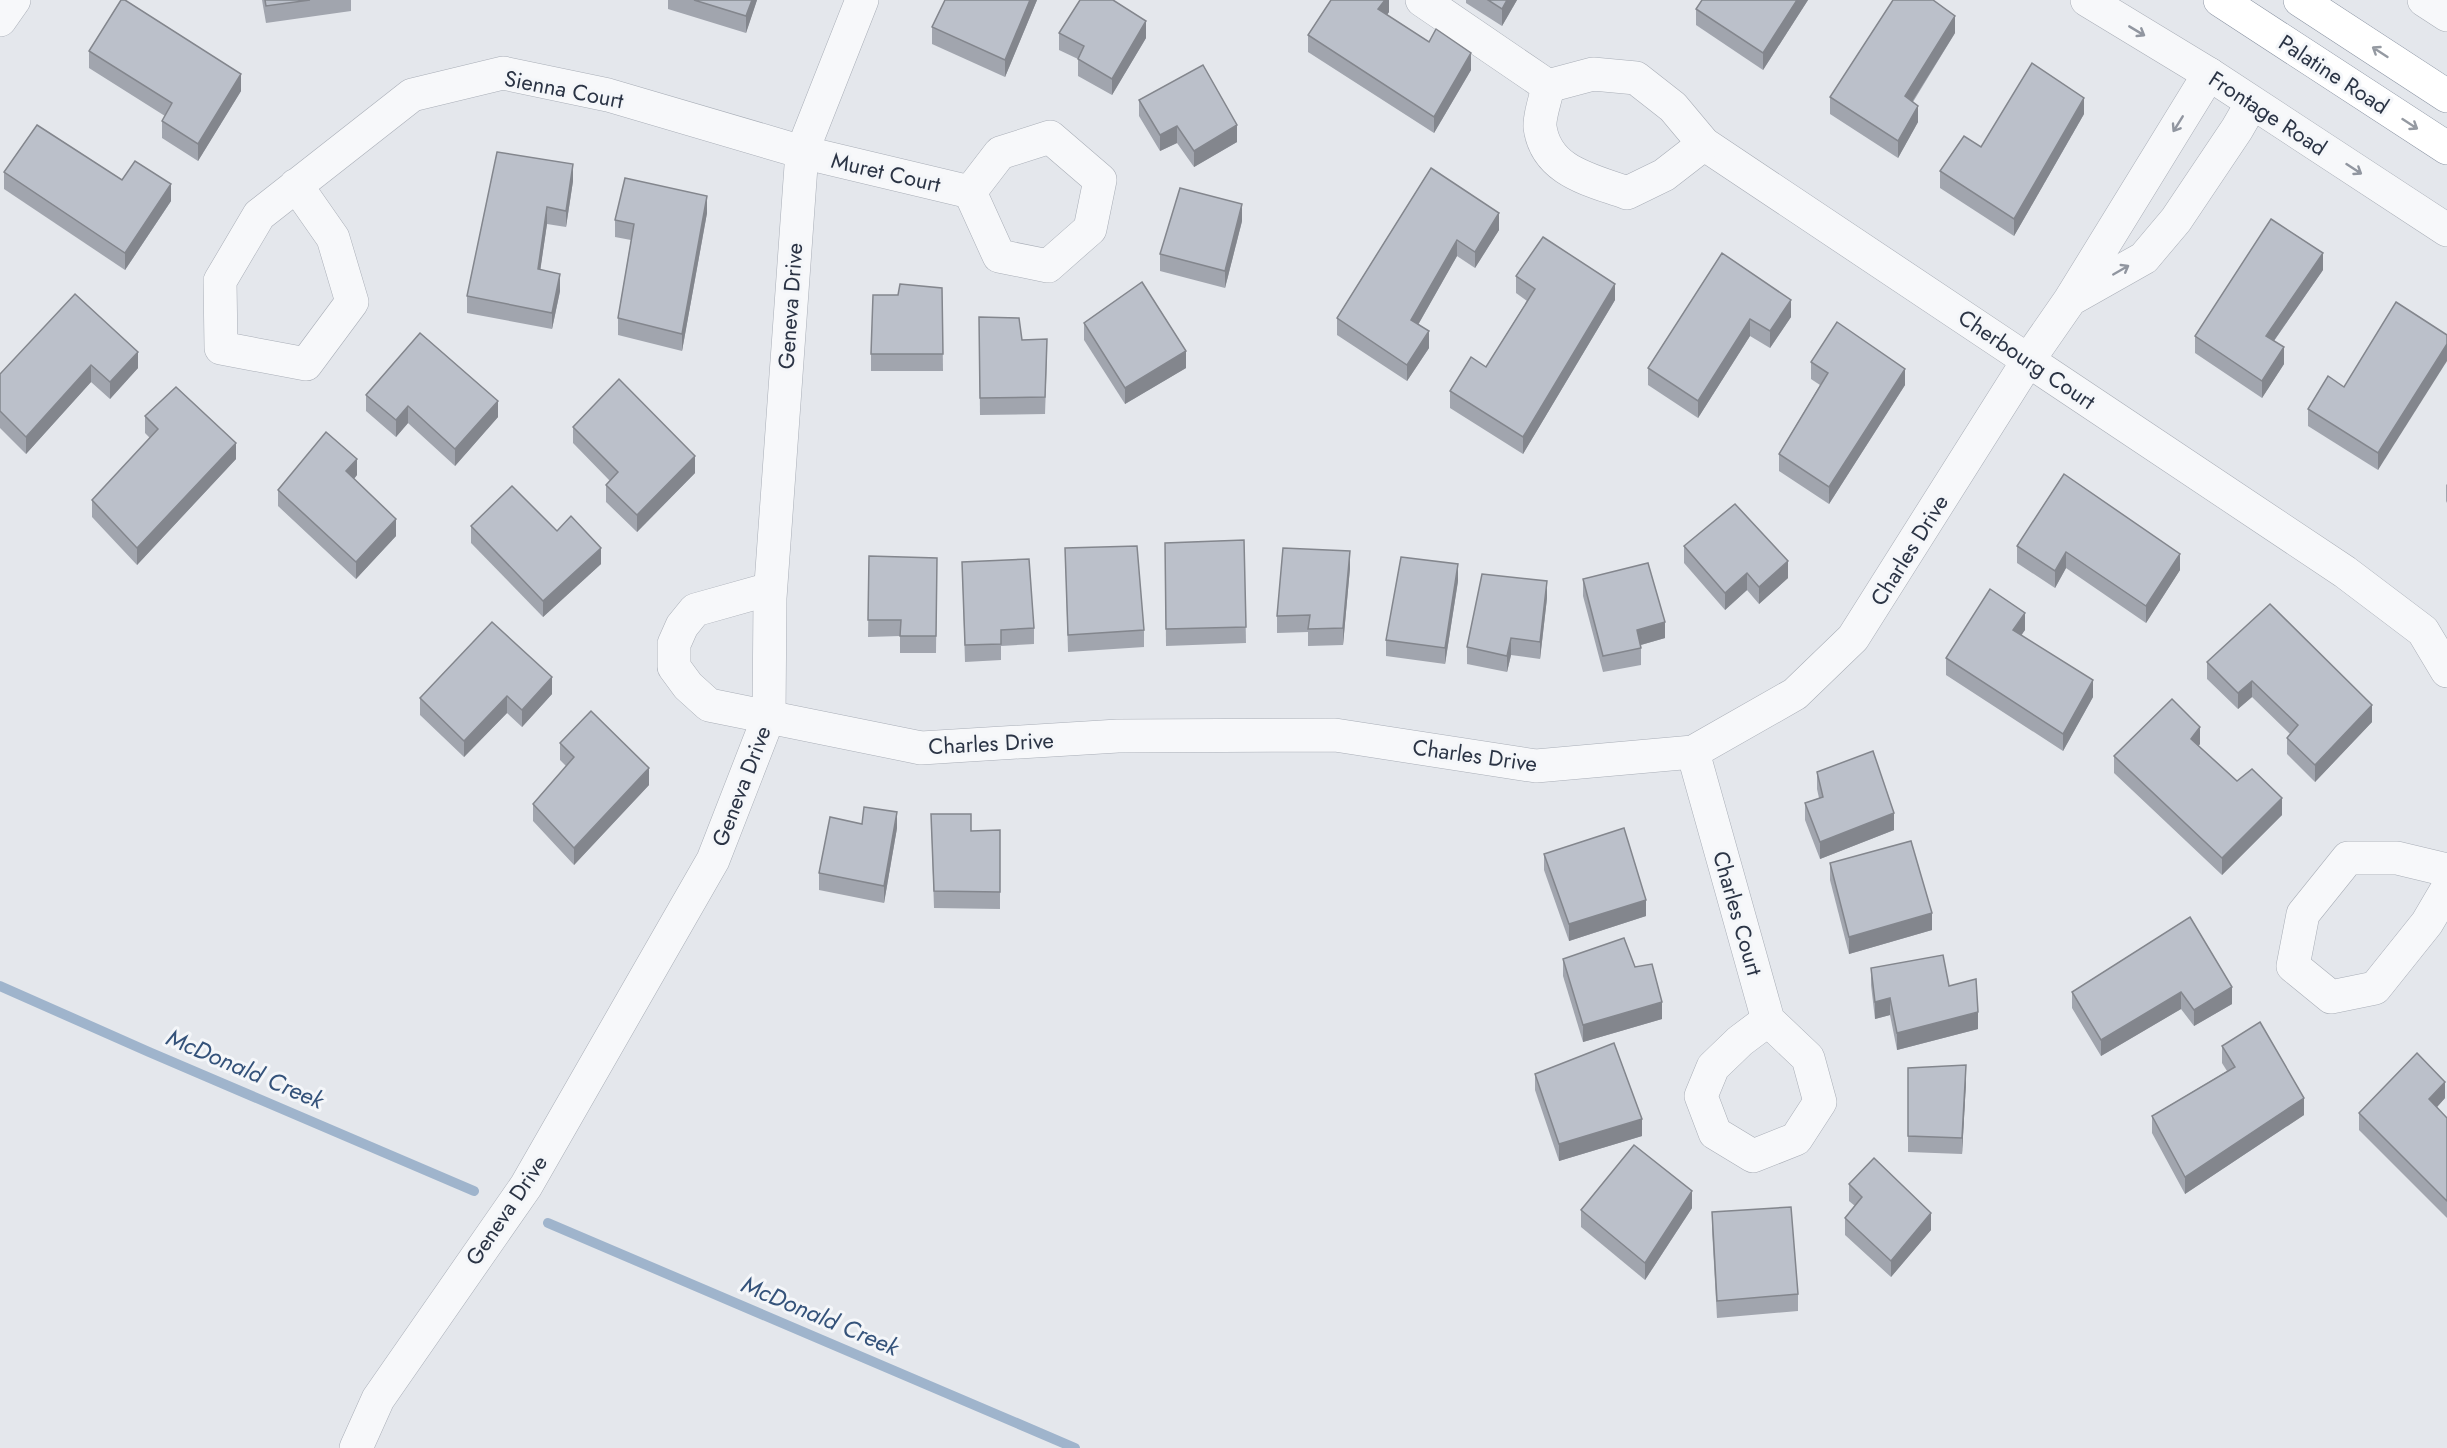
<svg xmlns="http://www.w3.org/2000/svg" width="2447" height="1448" font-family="Jost,sans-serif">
	<rect width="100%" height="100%" fill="#e4e7ec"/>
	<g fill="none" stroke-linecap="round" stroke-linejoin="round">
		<g stroke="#9fb4cc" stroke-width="10">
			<polyline points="0,986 149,1052 474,1191"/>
			<polyline points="548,1223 1075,1448"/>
		</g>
		<defs>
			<g id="minor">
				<polyline points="1422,0 1548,86 1593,74 1636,78 1673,107 1704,144 2345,572 2423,631 2447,671"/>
				<polyline points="0,20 14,0"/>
				<path d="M1548,86c-2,12 -9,30 -8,41 6,45 52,53 87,66l37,-18 40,-31"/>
				<polygon points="1050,137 1100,180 1090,229 1048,266 999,256 970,192 1000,153"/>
				<polyline points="296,185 333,238 352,302 306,364 221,348 220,281 259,215 412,95 503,73 608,95 802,152 970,192"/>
				<polyline points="2075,297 2144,258 2176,220 2237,129 2252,103"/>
				<polyline points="770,589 695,610 682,626 674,644 674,667 688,686 709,705 921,748 1118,736 1335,735 1536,766 1693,752 1795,694 1853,638 2029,359 2070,300 2209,74"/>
				<polyline points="1693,752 1768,1020 1808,1058 1820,1102 1796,1139 1753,1156 1715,1133 1701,1096 1713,1067 1740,1041 1768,1020"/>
				<polyline points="2447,870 2397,858 2348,858 2303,914 2293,966 2331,997 2375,988 2427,923 2447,889"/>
				<polyline points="356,1448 378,1399 526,1186 713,860 769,716 770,598 802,152 862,0"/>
			</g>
			<g id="tertiary">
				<polyline points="2087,0 2209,74 2447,230"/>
				<polyline points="2424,0 2447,15"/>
			</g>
			<g id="trunk">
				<polyline points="2220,0 2447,148"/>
				<polyline points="2300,0 2447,96"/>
			</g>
		</defs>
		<use href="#minor" stroke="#a9aeb7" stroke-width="34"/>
		<use href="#tertiary" stroke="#a9aeb7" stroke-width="34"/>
		<use href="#trunk" stroke="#8b94a3" stroke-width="34"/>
		<use href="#minor" stroke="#f7f8fa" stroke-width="33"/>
		<use href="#tertiary" stroke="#f7f8fa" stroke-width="33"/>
		<use href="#trunk" stroke="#fff" stroke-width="33"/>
	</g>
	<g fill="#a1a5ae">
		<polygon points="262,0 351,0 351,11 266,23"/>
		<polygon points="668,0 757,0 746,33 668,9"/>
		<polygon points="945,0 1037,0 1005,77 932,44 932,27"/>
		<polygon points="1389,0 1389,12 1387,15 1471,70 1434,133 1308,52 1308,35"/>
		<polygon points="1466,0 1517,0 1502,26 1466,3"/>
		<polygon points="1702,0 1808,0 1763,70 1696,25 1696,9"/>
		<polygon points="1059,33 1146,38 1112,95 1078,76 1078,59 1059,50"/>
		<polygon points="1955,33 1913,102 1918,122 1898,158 1830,114 1830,97"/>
		<polygon points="89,51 241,91 198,161 162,138 162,121 165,116 89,68"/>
		<polygon points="1139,100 1237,142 1194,167 1177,143 1160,151 1139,116"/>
		<polygon points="2084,114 2014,236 1940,188 1940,171 1981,147"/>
		<polygon points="497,152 573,181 566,227 547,224 540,270 560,291 552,329 467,313 467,296"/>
		<polygon points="1431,168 1499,230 1475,268 1457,256 1418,325 1429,348 1407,381 1337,335 1337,318"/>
		<polygon points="4,172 122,180 171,201 125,270 4,189"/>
		<polygon points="707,213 682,351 618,335 618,318 631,240 615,237 615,220"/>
		<polygon points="1242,221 1225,288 1160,271 1160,254"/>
		<polygon points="1722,253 1791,317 1770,348 1750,336 1698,418 1648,385 1648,368"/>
		<polygon points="2323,270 2274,341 2284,364 2262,398 2195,353 2195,336"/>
		<polygon points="1516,276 1615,300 1523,454 1450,408 1450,391 1486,367 1527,301 1516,293"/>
		<polygon points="942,288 943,371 871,371 871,354 898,295"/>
		<polygon points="979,317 1022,340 1047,355 1045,414 980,415"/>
		<polygon points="1084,323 1186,368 1125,404 1084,340"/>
		<polygon points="2447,335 2378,470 2308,426 2308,409 2344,387"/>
		<polygon points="138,352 138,368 110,399 91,382 26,454 0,428 0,374"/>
		<polygon points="1811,362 1905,385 1829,504 1779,471 1779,454 1820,385 1811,379"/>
		<polygon points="366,395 498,417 455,466 408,423 396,437 366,411"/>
		<polygon points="145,416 236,459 137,565 92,517 92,500 150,438 145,433"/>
		<polygon points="573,427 695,473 637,532 606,502 606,485 610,481 573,443"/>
		<polygon points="2064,474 2180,570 2146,623 2066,568 2055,588 2017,563 2017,546"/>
		<polygon points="357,475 354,479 396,536 356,579 278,506 278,490"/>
		<polygon points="2447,484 2447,503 2446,501 2446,485"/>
		<polygon points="471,526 557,531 601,564 543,617 471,543"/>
		<polygon points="1244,540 1246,643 1166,646 1165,543"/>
		<polygon points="1684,546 1788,578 1759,604 1747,590 1725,610 1684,563"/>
		<polygon points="1065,548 1144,630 1144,647 1068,652"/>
		<polygon points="869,556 937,558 936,653 900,653 900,636 868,637"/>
		<polygon points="962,562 1034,628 1034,644 1001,646 1001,660 965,662"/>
		<polygon points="1350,568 1343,645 1308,646 1308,632 1277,633 1277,616"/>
		<polygon points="1583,579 1665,638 1641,645 1641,665 1603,672 1583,596"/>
		<polygon points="1458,581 1445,664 1386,656 1386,640"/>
		<polygon points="1547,598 1540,659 1511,655 1507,672 1467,664 1467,647"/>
		<polygon points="2025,630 2021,635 2093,697 2063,751 1946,675 1946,658"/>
		<polygon points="2207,662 2372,722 2315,782 2287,754 2287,738 2290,734 2252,697 2238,709 2207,679"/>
		<polygon points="552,694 522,727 507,713 464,757 420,715 420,698"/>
		<polygon points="560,743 649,785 574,865 533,821 533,804 566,766 560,760"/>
		<polygon points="2200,744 2198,746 2237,781 2282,815 2222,875 2114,773 2114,756"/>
		<polygon points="1817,772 1894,830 1820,859 1805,820 1805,803 1819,798 1817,789"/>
		<polygon points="931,814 971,831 1000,830 1000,909 934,908"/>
		<polygon points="862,824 897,828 884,903 819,890 819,873"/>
		<polygon points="1544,854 1646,916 1569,941 1544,870"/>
		<polygon points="1830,863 1932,930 1849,954 1830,880"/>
		<polygon points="2190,917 2232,1004 2194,1026 2181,1009 2101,1056 2072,1008 2072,992"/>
		<polygon points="1563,959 1635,967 1662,1019 1583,1042 1563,976"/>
		<polygon points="1871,968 1949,986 1978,1029 1897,1050 1890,1015 1875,1019 1871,985"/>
		<polygon points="2222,1046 2304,1115 2185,1194 2152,1133 2152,1116 2227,1071 2222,1063"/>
		<polygon points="1908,1068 1966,1082 1962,1154 1908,1152"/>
		<polygon points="1535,1074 1642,1136 1559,1161 1535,1090"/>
		<polygon points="2445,1098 2437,1107 2447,1118 2447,1218 2359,1130 2359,1113"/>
		<polygon points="1849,1184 1931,1230 1891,1277 1845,1235 1845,1218 1855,1206 1849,1201"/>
		<polygon points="1692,1208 1645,1280 1581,1227 1581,1210"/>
		<polygon points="1712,1212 1798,1294 1798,1311 1717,1318 1712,1229"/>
	</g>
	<g fill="#83868d">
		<polygon points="752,0 757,0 746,33 746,16"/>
		<polygon points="1030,0 1037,0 1005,77 1005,60"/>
		<polygon points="1385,0 1389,0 1389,12 1378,26 1378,9"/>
		<polygon points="1507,0 1517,0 1502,26 1502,9"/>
		<polygon points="1797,0 1808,0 1763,70 1763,53"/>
		<polygon points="1955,16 1955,33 1905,113 1905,96"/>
		<polygon points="1146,21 1146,38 1112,95 1112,79"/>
		<polygon points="1471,53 1471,70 1434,133 1434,117"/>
		<polygon points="241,74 241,91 198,161 198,144"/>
		<polygon points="2084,98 2084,114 2014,236 2014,219"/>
		<polygon points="1918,106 1918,122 1898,158 1898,141"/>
		<polygon points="1237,125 1237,142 1194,167 1194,151"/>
		<polygon points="1177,126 1177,143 1160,151 1160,135"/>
		<polygon points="573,164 573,181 566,227 566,211"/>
		<polygon points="171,184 171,201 125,270 125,253"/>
		<polygon points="707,196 707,213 682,351 682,334"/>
		<polygon points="1242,204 1242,221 1225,288 1225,271"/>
		<polygon points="547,207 547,224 538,286 538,269"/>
		<polygon points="1499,213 1499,230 1475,268 1475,252"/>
		<polygon points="1457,240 1457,256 1411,337 1411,320"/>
		<polygon points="2323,253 2323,270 2266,352 2266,336"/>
		<polygon points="560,274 560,291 552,329 552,313"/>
		<polygon points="1615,284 1615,300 1523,454 1523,437"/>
		<polygon points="1791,300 1791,317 1770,348 1770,331"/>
		<polygon points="1750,319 1750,336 1698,418 1698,401"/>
		<polygon points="1429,331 1429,348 1407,381 1407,365"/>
		<polygon points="2447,344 2447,361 2378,470 2378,453"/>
		<polygon points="2284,347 2284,364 2262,398 2262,381"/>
		<polygon points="1186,351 1186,368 1125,404 1125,388"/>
		<polygon points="138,352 138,368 110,399 110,382"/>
		<polygon points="91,365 91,382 26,454 26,437"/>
		<polygon points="1905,369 1905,385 1829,504 1829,487"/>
		<polygon points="498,401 498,417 455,466 455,449"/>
		<polygon points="408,406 408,423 396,437 396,420"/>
		<polygon points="236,443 236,459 137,565 137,548"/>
		<polygon points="695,456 695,473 637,532 637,515"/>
		<polygon points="357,459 357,475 346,488 346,471"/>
		<polygon points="396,519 396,536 356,579 356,562"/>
		<polygon points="601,548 601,564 543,617 543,601"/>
		<polygon points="1350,551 1350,568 1343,645 1343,628"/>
		<polygon points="2066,552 2066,568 2055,588 2055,571"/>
		<polygon points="2180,554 2180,570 2146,623 2146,606"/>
		<polygon points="1788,561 1788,578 1759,604 1759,587"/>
		<polygon points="1458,564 1458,581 1445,664 1445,648"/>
		<polygon points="1747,573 1747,590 1725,610 1725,593"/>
		<polygon points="1547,581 1547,598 1540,659 1540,642"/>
		<polygon points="2025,613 2025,630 2013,647 2013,630"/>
		<polygon points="1665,622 1665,638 1637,646 1637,630"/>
		<polygon points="1511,638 1511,655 1507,672 1507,656"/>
		<polygon points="552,677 552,694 522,727 522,710"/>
		<polygon points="2093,680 2093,697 2063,751 2063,734"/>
		<polygon points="2252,681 2252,697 2238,709 2238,693"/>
		<polygon points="507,696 507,713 464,757 464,741"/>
		<polygon points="2372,705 2372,722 2315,782 2315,765"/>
		<polygon points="2200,727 2200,744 2191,756 2191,739"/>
		<polygon points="649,768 649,785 574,865 574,848"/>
		<polygon points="2282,798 2282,815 2222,875 2222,858"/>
		<polygon points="897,812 897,828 884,903 884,886"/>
		<polygon points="1894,813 1894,830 1820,859 1820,842"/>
		<polygon points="1646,900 1646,916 1569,941 1569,924"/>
		<polygon points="1932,913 1932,930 1849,954 1849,937"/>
		<polygon points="2232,987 2232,1004 2194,1026 2194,1010"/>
		<polygon points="2181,992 2181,1009 2101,1056 2101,1040"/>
		<polygon points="1890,998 1890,1015 1875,1019 1875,1002"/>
		<polygon points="1662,1002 1662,1019 1583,1042 1583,1025"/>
		<polygon points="1978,1012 1978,1029 1897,1050 1897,1033"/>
		<polygon points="1966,1065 1966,1082 1962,1154 1962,1138"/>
		<polygon points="2445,1082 2445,1098 2429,1116 2429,1099"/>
		<polygon points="2304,1098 2304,1115 2185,1194 2185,1177"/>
		<polygon points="1642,1119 1642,1136 1559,1161 1559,1144"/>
		<polygon points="1692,1191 1692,1208 1645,1280 1645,1263"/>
		<polygon points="1931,1213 1931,1230 1891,1277 1891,1261"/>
	</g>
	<g fill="#bbc0ca" stroke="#83868d" stroke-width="1.5">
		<polygon points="121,0 125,0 241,74 198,144 162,121 172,103 89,51"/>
		<polygon points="265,0 310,0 266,6"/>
		<polygon points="694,0 752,0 746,16"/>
		<polygon points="945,0 1030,0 1005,60 932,27"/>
		<polygon points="1080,0 1113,0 1146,21 1112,79 1078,59 1084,46 1059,33"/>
		<polygon points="1331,0 1385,0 1378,9 1429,42 1436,29 1471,53 1434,117 1308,35"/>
		<polygon points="1488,0 1507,0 1502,9"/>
		<polygon points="1702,0 1797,0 1763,53 1696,9"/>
		<polygon points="1893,0 1933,0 1955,16 1905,96 1918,106 1898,141 1830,97"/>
		<polygon points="2032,63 2084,98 2014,219 1940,171 1964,136 1981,147"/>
		<polygon points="1203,65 1237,125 1194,151 1177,126 1160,135 1139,100"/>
		<polygon points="37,125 122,180 135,161 171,184 125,253 4,172"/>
		<polygon points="497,152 573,164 566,211 547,207 538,269 560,274 552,313 467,296"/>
		<polygon points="1431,168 1499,213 1475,252 1457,240 1411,320 1429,331 1407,365 1337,318"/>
		<polygon points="625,178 707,196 682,334 618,318 634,224 615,220"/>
		<polygon points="1180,188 1242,204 1225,271 1160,254"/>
		<polygon points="2271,219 2323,253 2266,336 2284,347 2262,381 2195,336"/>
		<polygon points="1543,237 1615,284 1523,437 1450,391 1471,357 1486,367 1535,289 1516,276"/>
		<polygon points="1722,253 1791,300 1770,331 1750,319 1698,401 1648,368"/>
		<polygon points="1142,282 1186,351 1125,388 1084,323"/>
		<polygon points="900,284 942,288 943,354 871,354 873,295 898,295"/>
		<polygon points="75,294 138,352 110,382 91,365 26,437 0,411 0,374"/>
		<polygon points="2396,302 2447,335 2447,344 2378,453 2308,409 2328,376 2344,387"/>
		<polygon points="979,317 1019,318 1022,340 1047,339 1045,397 980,398"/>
		<polygon points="1837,322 1905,369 1829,487 1779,454 1828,373 1811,362"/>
		<polygon points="420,333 498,401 455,449 408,406 396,420 366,395"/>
		<polygon points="619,379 695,456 637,515 606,485 618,472 573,427"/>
		<polygon points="176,387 236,443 137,548 92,500 158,429 145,416"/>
		<polygon points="326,432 357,459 346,471 396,519 356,562 278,490"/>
		<polygon points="2064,474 2180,554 2146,606 2066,552 2055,571 2017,546"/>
		<polygon points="512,486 557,531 571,516 601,548 543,601 471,526"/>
		<polygon points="1735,504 1788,561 1759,587 1747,573 1725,593 1684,546"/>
		<polygon points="1244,540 1246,627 1166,629 1165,543"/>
		<polygon points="1137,546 1144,630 1068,635 1065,548"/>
		<polygon points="1283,548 1350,551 1343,628 1308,629 1310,615 1277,616"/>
		<polygon points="869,556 937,558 936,636 900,636 901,620 868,620"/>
		<polygon points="1401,557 1458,564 1445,648 1386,640"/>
		<polygon points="1029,559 1034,628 1001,630 1001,644 965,645 962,562"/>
		<polygon points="1648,563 1665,622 1637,630 1641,648 1603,656 1583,579"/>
		<polygon points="1482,574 1547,581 1540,642 1511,638 1507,656 1467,647"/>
		<polygon points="1990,589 2025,613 2013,630 2093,680 2063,734 1946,658"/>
		<polygon points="2270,604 2372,705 2315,765 2287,738 2298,725 2252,681 2238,693 2207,662"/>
		<polygon points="492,622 552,677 522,710 507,696 464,741 420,698"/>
		<polygon points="2172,699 2200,727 2191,739 2237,781 2252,769 2282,798 2222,858 2114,756"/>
		<polygon points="591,711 649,768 574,848 533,804 574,757 560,743"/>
		<polygon points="1873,751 1894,813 1820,842 1805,803 1823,797 1817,772"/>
		<polygon points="864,807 897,812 884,886 819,873 830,817 862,824"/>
		<polygon points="931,814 971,814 971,831 1000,830 1000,892 934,891"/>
		<polygon points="1624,828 1646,900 1569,924 1544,854"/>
		<polygon points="1911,841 1932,913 1849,937 1830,863"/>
		<polygon points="2190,917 2232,987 2194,1010 2181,992 2101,1040 2072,992"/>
		<polygon points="1624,938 1635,967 1652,964 1662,1002 1583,1025 1563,959"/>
		<polygon points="1943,955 1949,986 1976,979 1978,1012 1897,1033 1890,998 1875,1002 1871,968"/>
		<polygon points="2260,1022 2304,1098 2185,1177 2152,1116 2235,1067 2222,1046"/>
		<polygon points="1614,1043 1642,1119 1559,1144 1535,1074"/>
		<polygon points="2417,1053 2445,1082 2429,1099 2447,1118 2447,1201 2359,1113"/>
		<polygon points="1966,1065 1962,1138 1908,1136 1908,1068"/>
		<polygon points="1634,1145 1692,1191 1645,1263 1581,1210"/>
		<polygon points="1874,1158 1931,1213 1891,1261 1845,1218 1862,1197 1849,1184"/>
		<polygon points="1791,1207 1798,1294 1717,1301 1712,1212"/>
	</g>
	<defs><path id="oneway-shaft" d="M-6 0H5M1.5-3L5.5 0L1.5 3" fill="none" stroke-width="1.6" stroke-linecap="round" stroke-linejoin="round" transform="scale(1.5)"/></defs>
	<g stroke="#9196a0">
		<use href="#oneway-shaft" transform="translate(2137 31) rotate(31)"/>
		<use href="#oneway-shaft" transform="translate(2178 124) rotate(122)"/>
		<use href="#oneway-shaft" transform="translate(2354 169) rotate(33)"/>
		<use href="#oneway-shaft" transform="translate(2121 270) rotate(-30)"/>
	</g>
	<g stroke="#959aa2">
		<use href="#oneway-shaft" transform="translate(2380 52) rotate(-147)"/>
		<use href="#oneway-shaft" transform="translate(2410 124) rotate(33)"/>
	</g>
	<g text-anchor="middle" stroke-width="6" stroke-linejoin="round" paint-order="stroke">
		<g font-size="22" fill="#2b3445" stroke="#f4f6f9">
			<text transform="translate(2334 74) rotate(33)" y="8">Palatine Road</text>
			<text transform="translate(564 89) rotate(11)" y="8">Sienna Court</text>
			<text transform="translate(2268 113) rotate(33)" y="8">Frontage Road</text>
			<text transform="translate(886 172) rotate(13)" y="8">Muret Court</text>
			<text transform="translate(790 306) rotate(-86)" y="8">Geneva Drive</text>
			<text transform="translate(2027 359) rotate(34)" y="8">Cherbourg Court</text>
			<text transform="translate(1909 550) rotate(-58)" y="8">Charles Drive</text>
			<text transform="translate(991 743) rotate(-3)" y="8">Charles Drive</text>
			<text transform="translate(1475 755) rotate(8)" y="8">Charles Drive</text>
			<text transform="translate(741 786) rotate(-69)" y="8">Geneva Drive</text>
			<text transform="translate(1738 913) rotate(74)" y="8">Charles Court</text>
			<text transform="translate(506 1210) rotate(-56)" y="8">Geneva Drive</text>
		</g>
		<g font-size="24" font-style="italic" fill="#34527a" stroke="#f4f6f9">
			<text transform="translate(245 1069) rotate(23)" y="8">McDonald Creek</text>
			<text transform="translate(820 1316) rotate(23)" y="8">McDonald Creek</text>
		</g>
	</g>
</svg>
